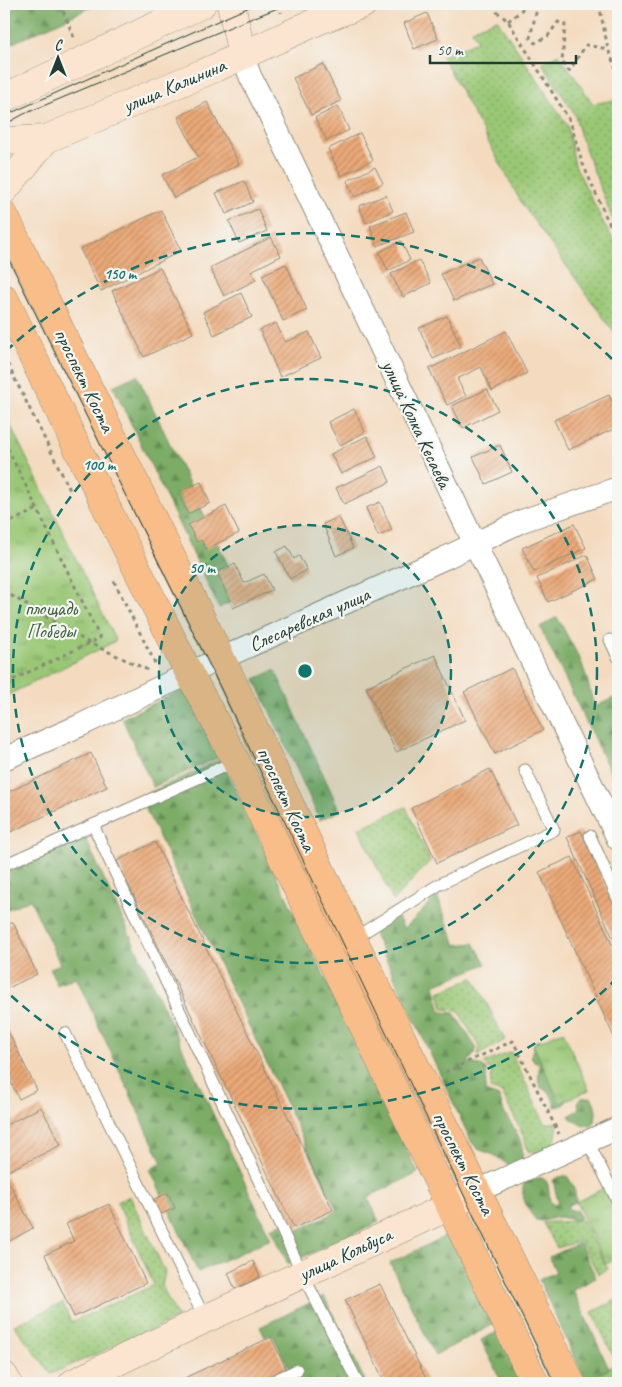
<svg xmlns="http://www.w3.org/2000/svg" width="622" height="1387" font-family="Caveat,sans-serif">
	<defs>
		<pattern id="grass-dots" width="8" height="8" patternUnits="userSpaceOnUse" patternTransform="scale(1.25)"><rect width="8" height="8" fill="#9ac775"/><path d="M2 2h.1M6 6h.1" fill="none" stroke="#7da361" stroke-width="1.8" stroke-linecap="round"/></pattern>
		<pattern id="forest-firs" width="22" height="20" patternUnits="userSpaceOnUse" patternTransform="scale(1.25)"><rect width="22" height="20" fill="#7bac66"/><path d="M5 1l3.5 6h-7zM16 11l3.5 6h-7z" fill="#648d55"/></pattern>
		<pattern id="park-tufts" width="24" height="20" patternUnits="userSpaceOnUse" patternTransform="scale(1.25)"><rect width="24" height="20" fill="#9ac775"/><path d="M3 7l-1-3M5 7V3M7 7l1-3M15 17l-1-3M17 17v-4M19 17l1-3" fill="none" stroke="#7da361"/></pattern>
		<pattern id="building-hatch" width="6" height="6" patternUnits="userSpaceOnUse" patternTransform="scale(1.25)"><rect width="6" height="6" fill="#eba978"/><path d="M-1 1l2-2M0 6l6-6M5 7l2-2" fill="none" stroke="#be8b63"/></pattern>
	</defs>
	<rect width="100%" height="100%" fill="#f6f6f2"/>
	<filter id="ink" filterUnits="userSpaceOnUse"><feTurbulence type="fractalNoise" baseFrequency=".02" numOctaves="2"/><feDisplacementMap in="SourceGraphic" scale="10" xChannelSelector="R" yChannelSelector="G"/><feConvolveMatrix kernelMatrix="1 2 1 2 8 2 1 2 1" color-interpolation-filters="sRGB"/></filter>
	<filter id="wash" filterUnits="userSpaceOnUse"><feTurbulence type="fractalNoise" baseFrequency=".0096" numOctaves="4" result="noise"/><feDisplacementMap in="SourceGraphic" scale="20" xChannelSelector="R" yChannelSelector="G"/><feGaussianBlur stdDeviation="1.12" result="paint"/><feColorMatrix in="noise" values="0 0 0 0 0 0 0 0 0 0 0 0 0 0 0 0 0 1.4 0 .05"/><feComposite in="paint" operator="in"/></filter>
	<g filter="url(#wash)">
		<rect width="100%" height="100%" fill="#f4dbc0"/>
		<g fill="url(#grass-dots)" stroke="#5c8254">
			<polygon points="497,19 567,125 575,165 605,226 618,247 618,338 522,204 442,56 477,41 472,30"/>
			<polygon points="559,54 593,104 618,99 618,229 612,218 581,138 575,115 542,63"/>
			<polygon points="406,807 430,861 393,901 359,828"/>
			<polygon points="474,978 505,1040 477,1056 480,1048 458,1010 443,1009 439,992"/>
			<path d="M511,1052l34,72 12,-2c1,12 -1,19 -8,28l-10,3 -11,-2 -4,-14 -22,-44 -12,-4 2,-17 -8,-9z"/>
			<polygon points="130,1196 165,1272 162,1287 178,1318 51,1374 14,1325 63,1303 71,1322 154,1285 117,1202"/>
			<path d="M581,1219l27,50 -10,5 -17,-33 -24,7 -14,-25c14,-2 26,0 38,-4z"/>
			<polygon points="618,1299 618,1383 601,1383 597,1374 617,1364 592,1312"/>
		</g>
		<g fill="url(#forest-firs)" stroke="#4d744d">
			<polygon points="4,4 98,4 4,47"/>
			<polygon points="137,375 243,596 219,608 113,386"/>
			<polygon points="557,617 580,659 587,678 594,707 618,696 618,788 540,627"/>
			<polygon points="275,670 340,811 320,820 255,679"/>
			<polygon points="194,685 226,754 153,787 122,718"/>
			<polygon points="221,759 418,1173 368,1197 379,1222 288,1264 271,1228 286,1221 292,1233 337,1211 140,797"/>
			<polygon points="81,829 271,1239 198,1272 150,1169 162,1163 76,977 57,985 50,969 60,964 30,899 4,911 4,865"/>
			<path d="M437,896l19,49 18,-2 12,21 -52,21 7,27 13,1 23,36 -9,14 12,2 7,5 -2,22 14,5c2,4 3,10 5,15 10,18 21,27 18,50l-11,5 -17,-12 -16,-6 -6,-6 -101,-216 22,-19 11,21z"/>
			<path d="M540,1040l6,5 23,51c-3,8 -6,10 -14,11 -3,-10 -3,-16 -14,-19 -5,-8 -1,-15 -2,-24l-5,-3 -3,-5 1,-5h3l-2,-4 3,-6z"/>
			<path d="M591,1097c6,8 7,21 1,29 -8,0 -18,-3 -23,-10l10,-7 -1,-6 3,-5z"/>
			<path d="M567,1176c6,8 9,16 9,26l-8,3v4l9,2 3,6 -4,3 -18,-3 -15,4 -7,-1c-9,-11 -16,-23 -12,-37 6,-4 21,-10 24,2 1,5 1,11 2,16l4,4 4,-3 -5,-22 6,-3z"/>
			<polygon points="456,1231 500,1321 435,1355 390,1263"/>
			<polygon points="580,1243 596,1278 573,1290 609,1369 585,1380 539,1280 556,1272 549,1257"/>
			<polygon points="324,1296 366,1383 286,1383 294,1379 272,1334 265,1337 260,1327"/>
			<polygon points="501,1330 527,1383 502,1383 481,1340"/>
		</g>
		<g fill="url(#park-tufts)" stroke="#5c8254">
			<polygon points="4,412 116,641 4,697"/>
			<polygon points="563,1031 589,1090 560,1103 533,1044"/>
			<polygon points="606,1187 618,1212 618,1258 606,1264 576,1202"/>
		</g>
		<g id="blocks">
			<g fill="url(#building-hatch)">
				<polygon points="427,13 438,39 414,49 404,23"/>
				<polygon points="323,64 341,101 311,115 293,78"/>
				<polygon points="207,102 239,164 174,198 162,175 198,157 178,117"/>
				<polygon points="338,106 349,130 327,141 315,118"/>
				<polygon points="360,133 373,160 341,176 328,149"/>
				<polygon points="375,167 383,183 355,197 347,181"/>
				<polygon points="244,181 253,202 226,214 216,193"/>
				<polygon points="386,195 393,211 366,223 359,206"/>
				<polygon points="258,209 267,231 239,243 229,221"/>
				<polygon points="161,210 181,251 101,291 80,249"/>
				<polygon points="406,212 414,232 377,246 370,226"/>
				<polygon points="271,237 281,256 251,271 256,280 224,296 210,268"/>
				<polygon points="401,241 410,260 388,271 379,252"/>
				<polygon points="479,257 492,284 454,301 441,274"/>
				<polygon points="419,260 431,283 403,297 391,274"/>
				<polygon points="286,264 307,310 283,321 262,275"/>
				<polygon points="160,268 193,333 144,357 112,291"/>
				<polygon points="241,293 252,317 214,335 203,312"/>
				<polygon points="447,316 461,346 433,359 419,328"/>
				<polygon points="276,323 285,342 309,332 321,358 280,377 260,330"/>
				<polygon points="506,331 527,373 492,391 481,367 457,379 466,396 447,405 429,369"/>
				<polygon points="487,389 498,410 463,428 452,406"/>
				<polygon points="609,395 618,414 618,427 568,450 554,420"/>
				<polygon points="354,409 365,432 340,445 328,422"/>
				<polygon points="367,436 377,457 341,474 331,454"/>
				<polygon points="500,445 512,472 486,484 473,457"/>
				<polygon points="383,466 390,482 344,504 336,488"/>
				<polygon points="201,482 210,503 188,514 178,492"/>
				<polygon points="380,502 392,530 378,536 366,508"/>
				<polygon points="226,506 239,533 206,549 201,540 197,542 188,525"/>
				<polygon points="339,517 353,548 336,556 323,524"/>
				<polygon points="574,524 586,548 534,572 522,548"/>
				<polygon points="287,546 294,559 299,556 307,570 290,579 276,552"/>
				<polygon points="587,555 598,579 548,602 537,578"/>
				<polygon points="235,564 244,583 264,574 272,590 233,608 217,572"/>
				<polygon points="435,655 465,720 396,752 366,687"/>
				<polygon points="512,668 543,730 495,754 464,692"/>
				<polygon points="91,753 107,787 4,835 4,794"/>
				<polygon points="490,769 517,825 437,863 411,808"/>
				<polygon points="581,831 618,913 618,949 567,837"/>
				<polygon points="155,842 333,1210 294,1228 117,861"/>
				<polygon points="572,857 618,957 618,1046 539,872"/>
				<polygon points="13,922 37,974 4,990 4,927"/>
				<polygon points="4,1023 37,1090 19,1099 4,1068"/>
				<polygon points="41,1107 61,1145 4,1173 33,1228 4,1244 4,1126"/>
				<polygon points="168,1193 175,1208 159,1215 152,1200"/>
				<polygon points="109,1204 146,1283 74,1317 45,1255 74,1241 66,1224"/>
				<polygon points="253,1261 260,1277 235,1289 228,1273"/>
				<polygon points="380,1284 428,1383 385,1383 345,1300"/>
				<polygon points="271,1337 286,1369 257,1383 174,1383"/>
			</g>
		</g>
	</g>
	<g filter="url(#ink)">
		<use href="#blocks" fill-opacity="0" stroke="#8a8c7a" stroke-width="1"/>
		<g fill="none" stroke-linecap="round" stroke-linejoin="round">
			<defs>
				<g id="lane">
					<polyline points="610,640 618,657"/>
					<polyline points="93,825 302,1273 358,1383"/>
					<polyline points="590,836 618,899"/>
					<polyline points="4,865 236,761"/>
					<polyline points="353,939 440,884 554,830 525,770"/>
					<polyline points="65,1033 205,1319"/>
					<polyline points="588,1142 618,1202"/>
					<polyline points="269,1383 297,1370"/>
				</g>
				<g id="street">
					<polyline points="242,55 251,78 269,113 475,544 618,839"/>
					<polyline points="4,759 81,725 209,664 445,558 522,521 618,488"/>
					<polyline points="477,1191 618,1128"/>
				</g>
				<g id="secondary">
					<polyline points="231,4 242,55"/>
					<polyline points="4,98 202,4"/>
					<polyline points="4,141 46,139"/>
					<polyline points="4,190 46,139 215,68 320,20 363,4"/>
					<polyline points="4,1376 8,1383"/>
					<polyline points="73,1383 205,1319 450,1206 477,1191"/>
				</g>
				<g id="primary">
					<polyline points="4,215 232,681 353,939 571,1383"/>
					<polyline points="4,298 117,529 189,673 236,761 535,1383"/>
				</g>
			</defs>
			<use href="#lane" stroke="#8a8c7a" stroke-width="13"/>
			<use href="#street" stroke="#8a8c7a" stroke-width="24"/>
			<use href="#secondary" stroke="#8a8c7a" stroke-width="29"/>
			<use href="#primary" stroke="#8a8c7a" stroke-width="29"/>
			<g stroke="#8a8c7a" stroke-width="3" stroke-dasharray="4 4" stroke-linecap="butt">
				<polyline points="60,4 75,40"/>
				<polyline points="280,4 281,13"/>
				<polyline points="494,4 497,12 508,21 570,121 582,162 607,219 618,239"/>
				<polyline points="538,4 530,38 535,43 548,36 558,22 565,25 562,62 569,71 586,45 608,49"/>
				<polyline points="599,4 608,49 618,74"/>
				<polyline points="4,7 5,4"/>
				<polyline points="508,21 520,12 526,4"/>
				<polyline points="4,357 71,492"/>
				<polyline points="4,441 100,638 4,684"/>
				<polyline points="4,525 37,509"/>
				<polyline points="114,581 157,667"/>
				<polyline points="4,591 89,643 148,670"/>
				<polyline points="445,1072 513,1041 559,1134"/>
			</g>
			<use href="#lane" stroke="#fff" stroke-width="11"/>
			<use href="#street" stroke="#fff" stroke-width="22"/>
			<use href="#secondary" stroke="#fce5d0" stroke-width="28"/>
			<use href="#primary" stroke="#f8bd89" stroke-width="28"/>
			<g stroke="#1f3d34" stroke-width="1">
				<polyline points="4,116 256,4"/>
				<polyline points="4,125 24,114 235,25 288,4"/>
				<polyline points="4,250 209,664 554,1383"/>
			</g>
		</g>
	</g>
	<circle cx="305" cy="671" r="146" fill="#0f766e" fill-opacity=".12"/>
	<g fill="none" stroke="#0f766e" stroke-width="2.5" stroke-dasharray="9 6">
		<circle cx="305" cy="671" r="146"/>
		<circle cx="305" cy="671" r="292"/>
		<path d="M617 978A438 438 0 0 1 6 991M6 351A438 438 0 0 1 617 364"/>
	</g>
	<g text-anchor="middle" stroke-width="4.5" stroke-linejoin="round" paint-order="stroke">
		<g font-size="20" fill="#1f3d34" stroke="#f6f6f2">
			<text transform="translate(174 85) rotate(-23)" y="7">улица Калинина</text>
			<text transform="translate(85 380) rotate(64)" y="7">проспект Коста</text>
			<text transform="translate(417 424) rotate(65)" y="7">улица Колка Кесаева</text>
			<text transform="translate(309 619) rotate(-24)" y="7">Слесаревская улица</text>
			<text transform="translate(287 799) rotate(65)" y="7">проспект Коста</text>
			<text transform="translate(464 1163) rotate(63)" y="7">проспект Коста</text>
			<text transform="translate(345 1254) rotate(-25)" y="7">улица Кольбуса</text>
		</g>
		<g font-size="20" fill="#3e6044" stroke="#f6f6f2">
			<text x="51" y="615">площадь<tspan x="51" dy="23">Победы</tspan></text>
		</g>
	</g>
	<circle cx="305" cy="671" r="8" fill="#0f766e" stroke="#f6f6f2" stroke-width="2.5"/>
	<g font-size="15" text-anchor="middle" font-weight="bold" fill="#0f766e" stroke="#f6f6f2" stroke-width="4.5" stroke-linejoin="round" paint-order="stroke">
		<text x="120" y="279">150 m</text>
		<text x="99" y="470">100 m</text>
		<text x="202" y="573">50 m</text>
	</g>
	<rect width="622" height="1387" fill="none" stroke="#f6f6f2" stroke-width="20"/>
	<g transform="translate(58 58)" stroke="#f6f6f2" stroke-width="4" paint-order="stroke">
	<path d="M0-4L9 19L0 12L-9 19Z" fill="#1f3d34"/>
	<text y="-8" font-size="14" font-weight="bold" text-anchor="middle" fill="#1f3d34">С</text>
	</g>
	<path d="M430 55v8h146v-8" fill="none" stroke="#1f3d34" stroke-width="2.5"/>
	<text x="437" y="55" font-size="15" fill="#1f3d34" stroke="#f6f6f2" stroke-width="4" paint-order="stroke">50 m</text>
</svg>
